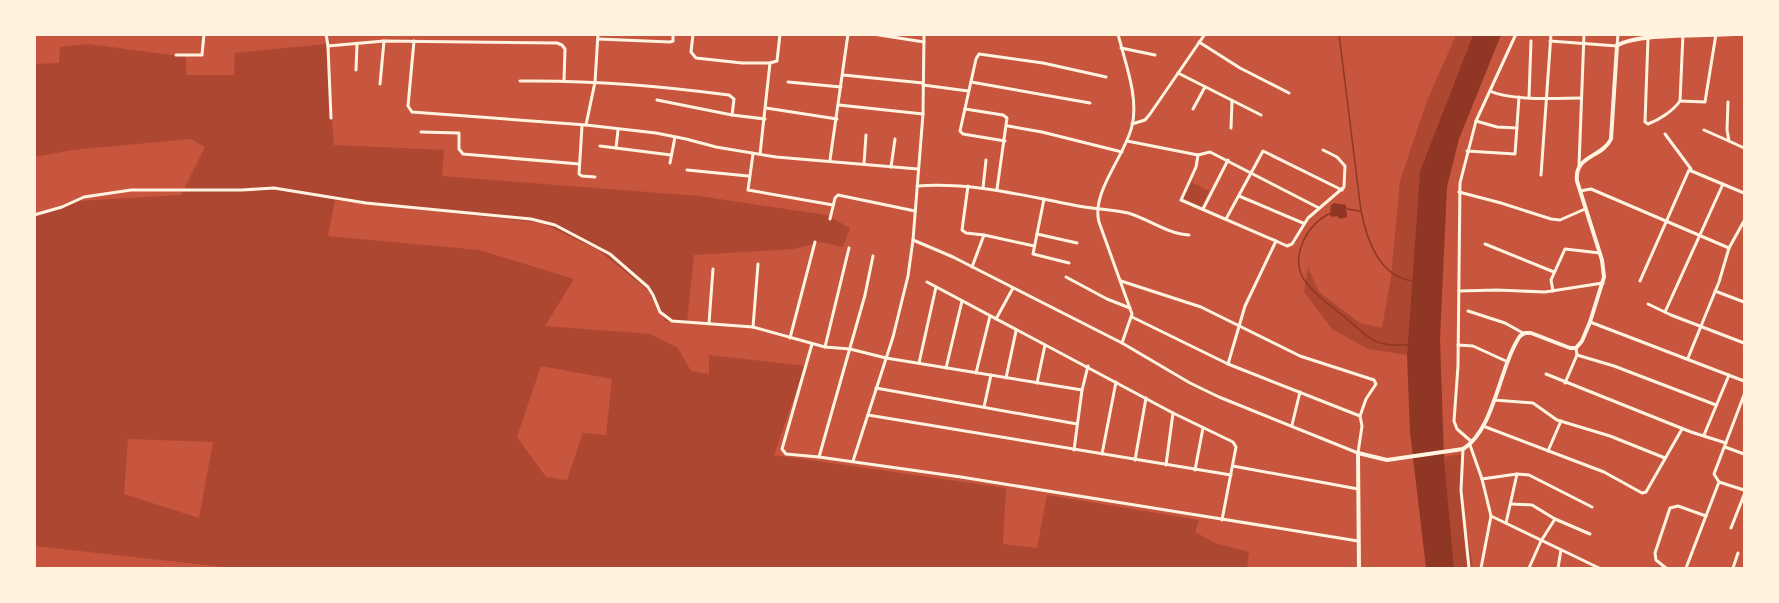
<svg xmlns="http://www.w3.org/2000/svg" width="1779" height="603" font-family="Poppins,sans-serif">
	<rect width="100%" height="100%" fill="#c8553d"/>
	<g fill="#ae4732" fill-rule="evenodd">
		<polygon points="1456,35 1473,35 1420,171 1407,355 1368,349 1332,329 1304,292 1308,267 1319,292 1360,323 1382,328 1391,277 1400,181 1427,101"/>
		<path d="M88,44l98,13v18h48l1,-22 91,-9 8,101 110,5 -2,26 257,20 127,19 24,13 -7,19 -22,-5 -27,7 -100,6 -7,67 -22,-1 -16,-30 -51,-41 -56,-27 -207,-23 -7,36 151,14 95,29 -29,47 105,8 28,14 13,23 18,3v-19l96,11 -31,89 232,33 -3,56 34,4 10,-53 152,25 -4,12 20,11 34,9 -2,16h-1015l-197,-22 -1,-331 44,-14 103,-6 24,-48 -14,-8 -119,11 -37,7v-93l24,-1 1,-16zM541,366l71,13 -6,56 -23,-2 -16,47 -21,-3 -29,-40zM128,439l85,3 -14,76 -75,-24z"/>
		<polygon points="1191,182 1209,191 1201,207 1183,198"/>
		<polygon points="1461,454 1465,521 1473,568 1454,568 1444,457"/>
	</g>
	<g fill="#8f3625">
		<polygon points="1473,35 1501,35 1459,139 1447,187 1440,339 1444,457 1454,568 1426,568 1410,432 1407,355 1420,171"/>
		<polygon points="1334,203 1346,205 1347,217 1340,219 1337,216 1332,217 1330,215 1331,205"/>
	</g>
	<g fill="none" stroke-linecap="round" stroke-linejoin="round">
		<g stroke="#8f3625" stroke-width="1.5">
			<path d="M1339,34l22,177c6,29 18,66 52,70"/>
			<polyline points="1347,209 1360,211"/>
			<path d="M1331,213c-22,9 -41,41 -28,65 10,16 30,29 44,41 11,9 23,23 38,25 7,2 16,1 23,1"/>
		</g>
		<g stroke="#fff3e0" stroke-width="3">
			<polyline points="326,34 328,46 331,118"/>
			<polyline points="693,34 691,52 696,58 742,63 770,63 760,154"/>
			<polyline points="873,34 924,42"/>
			<path d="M1118,34c7,29 21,63 14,92 -7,30 -41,66 -33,96l33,92 -10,29"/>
			<path d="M1648,38l-3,84 3,2c11,-4 25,-13 32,-23l3,-67"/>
			<polyline points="598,39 670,42 673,41 673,34"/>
			<polyline points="414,41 408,106 412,112 586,125 656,133 686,139 716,147 776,157 918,169"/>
			<polyline points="1550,41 1617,46 1618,34"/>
			<polyline points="1199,42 1240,68 1289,93"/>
			<polyline points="328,46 384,41 557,43 562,45 565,49 564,81"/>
			<polyline points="1121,48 1155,55"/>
			<polyline points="176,55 202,55 204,34"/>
			<polyline points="770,63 777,61 780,34"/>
			<polyline points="356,70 357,44"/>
			<polyline points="1178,73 1261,115"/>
			<polyline points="843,75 923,83"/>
			<path d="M520,81c68,-1 142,5 209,14l5,4 -2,16"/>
			<polyline points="788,82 841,87"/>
			<polyline points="971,82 1090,103"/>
			<polyline points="380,84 384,41"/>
			<polyline points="923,85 968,91"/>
			<path d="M1490,91c20,10 68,7 91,7"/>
			<polyline points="1529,97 1531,41"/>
			<polyline points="657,100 732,115 765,119"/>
			<polyline points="1680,101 1705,102 1716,34"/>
			<polyline points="1728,102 1727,130 1729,141 1744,148"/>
			<polyline points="839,105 923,114"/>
			<polyline points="766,108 837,119"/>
			<polyline points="965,109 1003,115 1007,118 997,189"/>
			<polyline points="1193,109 1205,87"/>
			<polyline points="1476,121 1497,127 1517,128"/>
			<polyline points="1132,124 1145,120 1150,114 1205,34"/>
			<polyline points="586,125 595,82 598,34"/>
			<polyline points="582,126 579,174 582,176 595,177"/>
			<polyline points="1008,126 1042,132 1122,152"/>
			<polyline points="1231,128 1232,101"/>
			<polyline points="1704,130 1729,141"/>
			<polyline points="421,132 459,133 459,149 463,154 579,164"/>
			<polyline points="1665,134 1691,169"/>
			<polyline points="1005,141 963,134 960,131 976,59 979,54 1043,63 1106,77"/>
			<polyline points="1127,141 1198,155 1210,152 1319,208"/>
			<polyline points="600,146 671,155"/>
			<polyline points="616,148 618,130"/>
			<polyline points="1467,151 1515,154 1519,97"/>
			<polyline points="753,154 748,190 833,205"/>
			<polyline points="1198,155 1196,167 1181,200 1276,241"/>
			<polyline points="830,160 848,34"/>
			<polyline points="670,163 675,137"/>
			<polyline points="864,164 866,135"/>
			<polyline points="1579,166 1584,34"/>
			<polyline points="891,167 895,139"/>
			<polyline points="687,170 748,176"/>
			<polyline points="1541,175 1551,34"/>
			<path d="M917,186c54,-4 104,9 156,19 18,4 37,4 55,8 21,6 39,21 61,22"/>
			<polyline points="968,186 962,230 966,233 984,235"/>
			<polyline points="983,188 986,160"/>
			<polyline points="1580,191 1591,189 1729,248 1719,282 1688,358"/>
			<polyline points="1459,192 1501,203 1551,219 1560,220 1585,209"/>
			<polyline points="1239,196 1303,223"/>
			<polyline points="1044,199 1033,254 1069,263"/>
			<polyline points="1203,209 1228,160"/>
			<polyline points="34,215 62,207 84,197 131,190 242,190 274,188 366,203 531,219 555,225 610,254 648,287 653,295 660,312 672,321 753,327 825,347 850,349 886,358 1082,390 1088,366"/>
			<polyline points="830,219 835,198 838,195 915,211"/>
			<polyline points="1226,219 1263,151 1342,190"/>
			<polyline points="1037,234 1077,243"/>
			<polyline points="913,240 953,257 1122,343 1190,383 1219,397 1358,453 1362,426 1360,416 1228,364 1132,317"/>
			<polyline points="1485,244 1554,272"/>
			<polyline points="1729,248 1744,221"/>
			<polyline points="873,256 865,295 819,457 961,477 1358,541"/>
			<polyline points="972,267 984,235 1034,246"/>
			<polyline points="1066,277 1107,299 1130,308"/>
			<polyline points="1121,281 1201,307 1300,356 1374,380 1376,384 1366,399 1360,416"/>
			<polyline points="1640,281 1689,170 1744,193"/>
			<polyline points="927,282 1173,413 1233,442 1236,447 1222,520"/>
			<polyline points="1459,291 1497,290 1545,292 1603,283"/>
			<polyline points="1553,291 1551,280 1565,249 1600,253"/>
			<polyline points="1715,291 1744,302"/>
			<polyline points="1648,304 1671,315 1744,343"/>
			<polyline points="1468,311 1505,323 1523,333"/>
			<polyline points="1665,312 1723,184"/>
			<polyline points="996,319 1013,288"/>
			<polyline points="1590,322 1744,381"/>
			<polyline points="709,323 713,269"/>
			<polyline points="753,327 758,264"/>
			<polyline points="790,338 815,242"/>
			<polyline points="812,344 782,449 786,454 819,457"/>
			<polyline points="1458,345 1473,346 1508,362"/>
			<polyline points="825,347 849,248"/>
			<polyline points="1577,355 1614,366 1716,405"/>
			<polyline points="919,363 936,287"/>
			<polyline points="1228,364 1245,306 1276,241 1287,246 1292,244 1308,218 1344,187 1345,166 1337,157 1323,150"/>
			<polyline points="946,368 962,301"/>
			<polyline points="976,373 990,316"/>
			<polyline points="1546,374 1691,432 1726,443"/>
			<polyline points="1006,378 1016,331"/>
			<polyline points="1037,383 1045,345"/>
			<polyline points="1565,383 1577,355 1576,348"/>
			<polyline points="876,388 1077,424"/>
			<polyline points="1744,395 1714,474 1719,482 1744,490"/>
			<polyline points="1494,400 1533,403 1557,420 1610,436 1665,458"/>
			<polyline points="984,407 991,375"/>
			<polyline points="868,415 1231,475"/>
			<polyline points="1292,425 1300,392"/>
			<polyline points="1483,426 1604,472 1642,493 1646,492 1682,429"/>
			<polyline points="1704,435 1729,375"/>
			<polyline points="1472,442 1457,429 1454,421 1458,366 1460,183 1476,121 1516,34"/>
			<polyline points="1470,445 1482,479 1491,516 1481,568"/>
			<polyline points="1725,447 1744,454"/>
			<polyline points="1463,449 1461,490 1469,568"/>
			<polyline points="1074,450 1082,390"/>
			<polyline points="1548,451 1561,421"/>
			<polyline points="1102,454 1116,382"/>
			<polyline points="1135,460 1146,398"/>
			<polyline points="853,461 893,337 908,276 913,240 923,114 924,34"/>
			<polyline points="1166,465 1173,413"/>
			<polyline points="1233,466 1358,489"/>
			<polyline points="1195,470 1203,428"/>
			<polyline points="1482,479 1517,474 1529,475 1592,507"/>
			<polyline points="1511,504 1532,505 1555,519"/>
			<polyline points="1491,516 1599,568"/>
			<polyline points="1506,523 1517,474"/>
			<polyline points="1731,528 1744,495"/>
			<polyline points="1529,568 1541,541 1555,519 1590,534"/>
			<polyline points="1558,568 1561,550"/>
			<polyline points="1666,568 1656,560 1655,553 1670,508 1678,506 1706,516"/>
			<polyline points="1686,568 1719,482"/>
			<polyline points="1733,568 1738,553"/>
		</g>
		<path stroke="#fff3e0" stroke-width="4" d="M1359,568l-1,-115 29,7 76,-11c32,-20 36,-82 57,-113l5,-3h6l39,15h6l6,-7 8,-19 14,-45 -2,-17 -25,-79c-3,-26 25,-23 34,-42l6,-93c17,-13 91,-10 116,-12"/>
	</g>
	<rect width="1779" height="603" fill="none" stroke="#fff3e0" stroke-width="72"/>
</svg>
